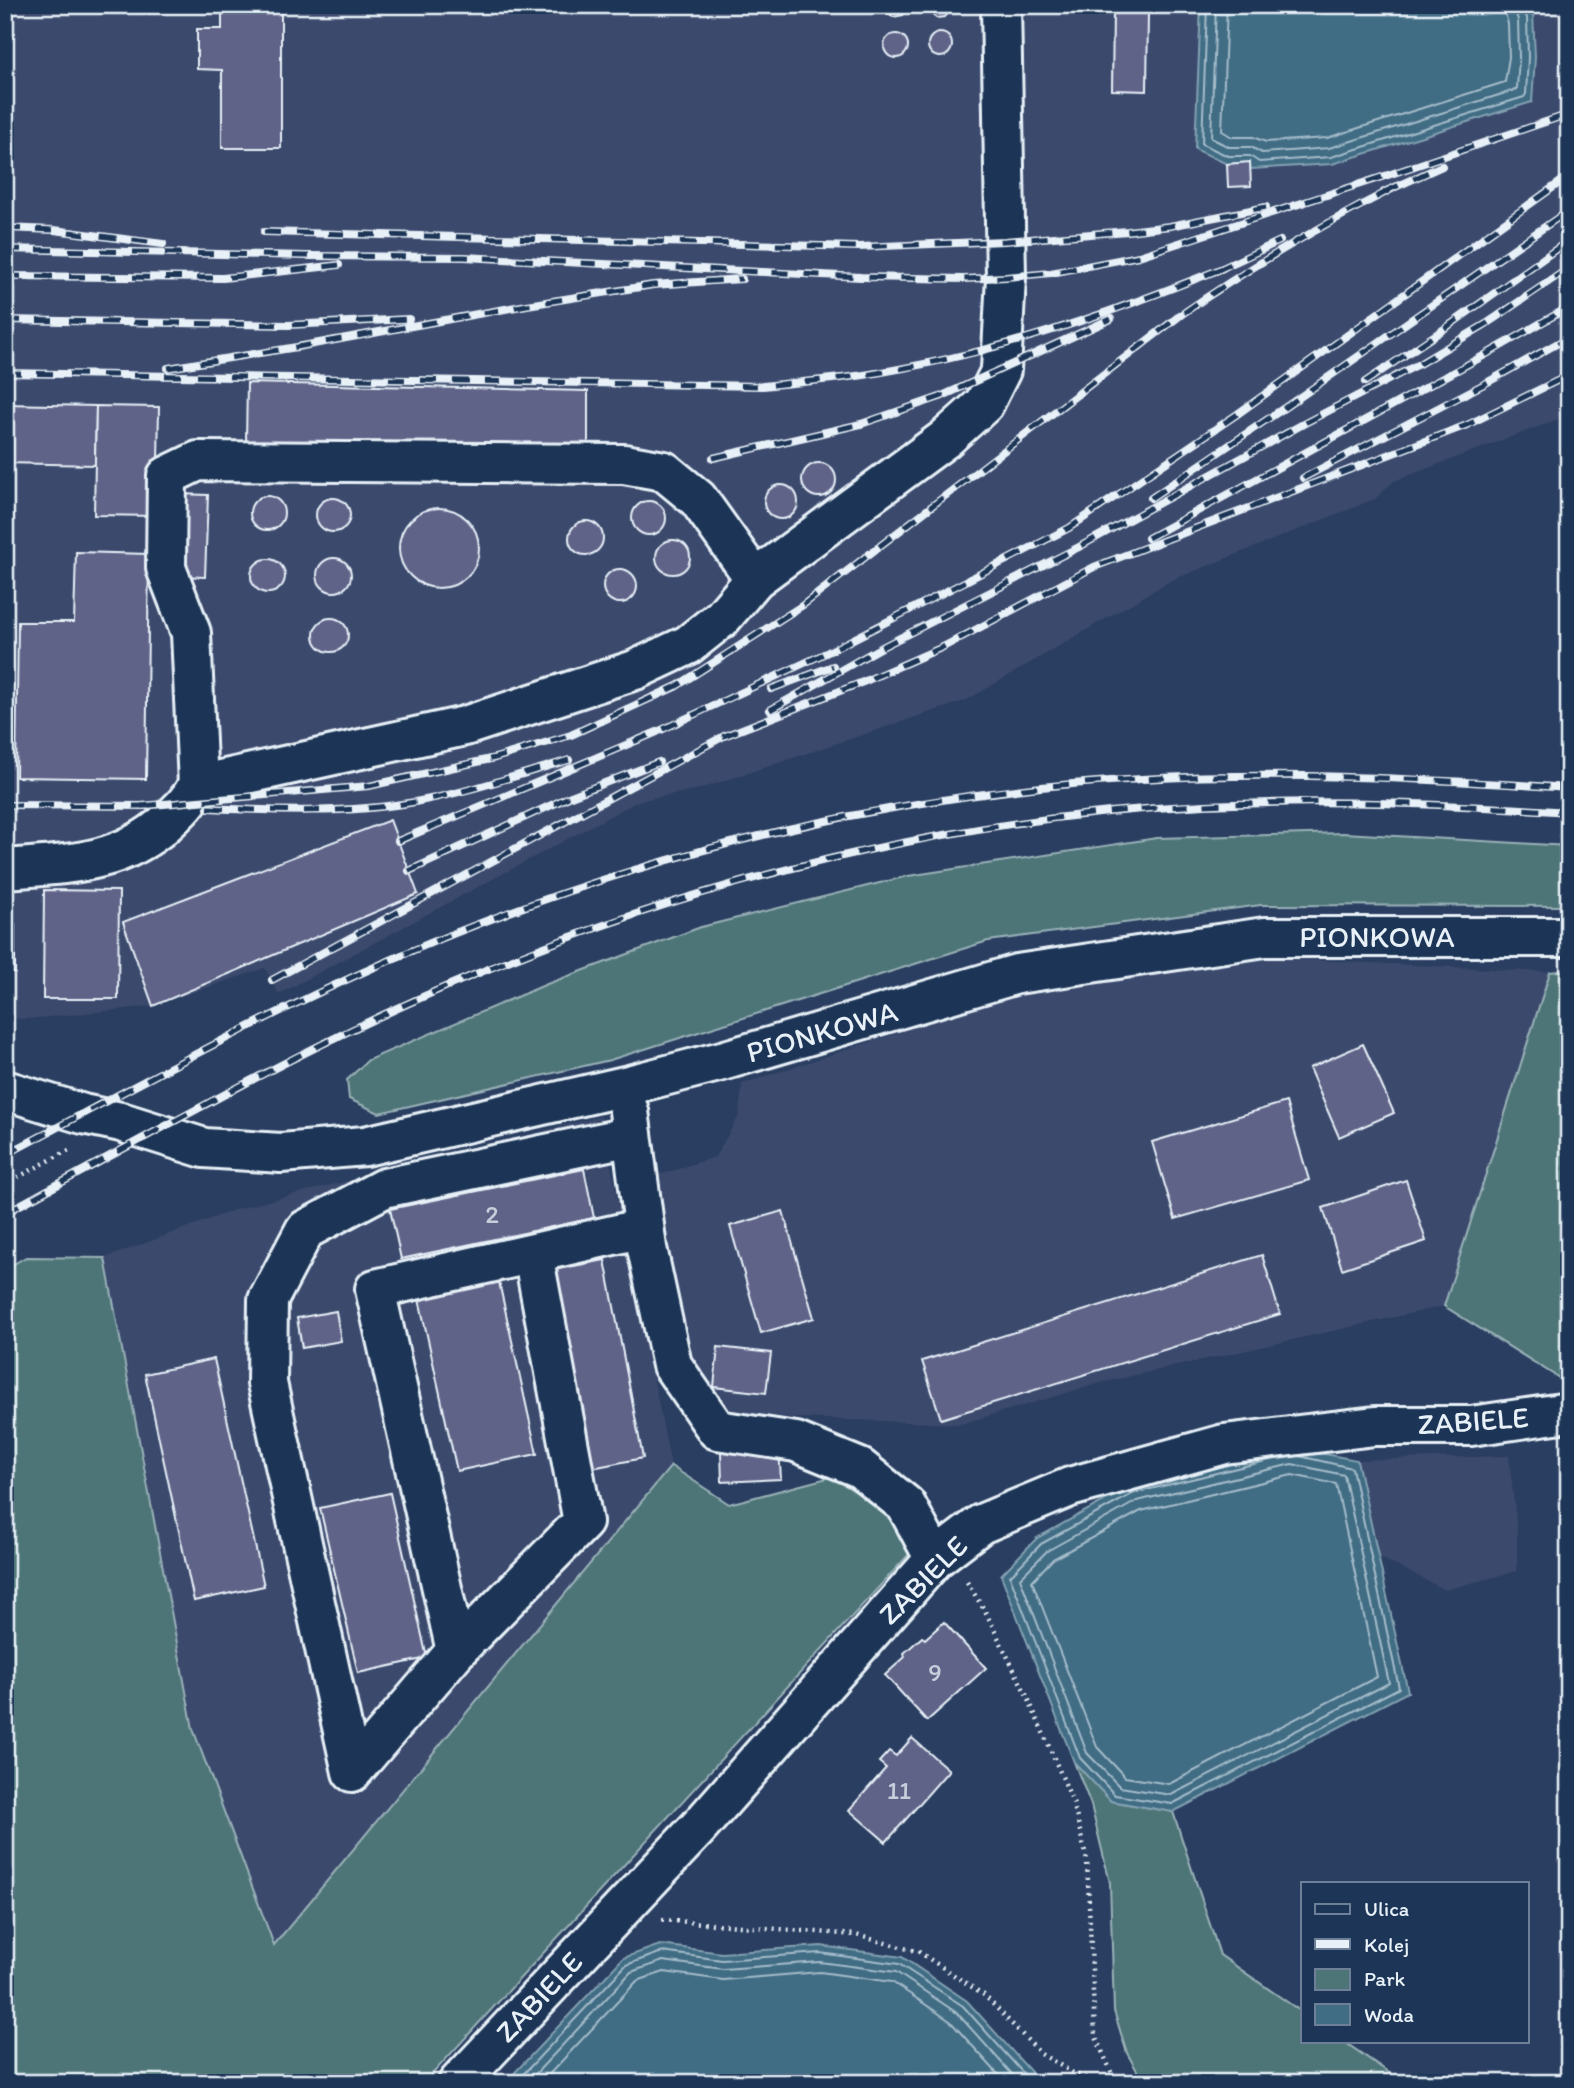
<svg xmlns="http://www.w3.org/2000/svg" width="1574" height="2088" font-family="Itim,sans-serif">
	<rect width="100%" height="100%" fill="#2a3e61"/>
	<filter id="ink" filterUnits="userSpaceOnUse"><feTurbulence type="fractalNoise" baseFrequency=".0143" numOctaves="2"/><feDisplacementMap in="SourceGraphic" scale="14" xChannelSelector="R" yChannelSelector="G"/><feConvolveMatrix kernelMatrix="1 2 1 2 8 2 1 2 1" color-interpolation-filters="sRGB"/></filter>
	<g filter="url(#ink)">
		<g fill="#3a496d">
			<polygon points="5,5 1569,5 1569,415 1394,481 1375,499 1170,581 967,700 700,789 638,801 279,994 265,968 153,1006 29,1019 5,1018"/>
			<polygon points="1274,958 1550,972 1444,1306 1100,1383 961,1424 797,1418 725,1410 682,1346 653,1177 715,1157 739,1116 742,1084 1017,994"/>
			<polygon points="601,1116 671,1466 274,1946 193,1729 105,1258 237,1209"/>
			<polygon points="1509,1456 1517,1530 1517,1571 1445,1590 1379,1557 1357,1460"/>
		</g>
		<g fill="#4d7477" stroke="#9ab2b8" stroke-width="2">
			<polygon points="1344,833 1569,846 1569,906 1261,905 988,941 610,1060 379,1113 349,1099 347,1080 368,1060 547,984 701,927 908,876 1157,838"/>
			<polygon points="1569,970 1569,1370 1564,1381 1444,1306 1550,972"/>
			<polygon points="26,1257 105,1258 193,1729 274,1945 671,1466 729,1504 831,1477 886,1510 912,1551 424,2083 5,2083 5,1269"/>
			<polygon points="1074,1762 1111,1801 1173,1812 1220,1955 1303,2013 1303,2041 1343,2041 1404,2083 1144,2083 1127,2053 1114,2011 1110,1883 1091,1805"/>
		</g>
		<g fill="#406c84" stroke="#83a1b2" stroke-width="2">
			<polygon points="1201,5 1525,5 1533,14 1535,57 1532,102 1332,164 1251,169 1249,162 1227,164 1195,149"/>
			<polygon points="1292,1448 1357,1460 1408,1692 1173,1812 1111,1801 1074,1762 1001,1575 1037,1538 1131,1486"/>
			<polygon points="660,1945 722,1953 821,1946 902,1957 967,2001 1041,2083 505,2083 623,1958"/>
		</g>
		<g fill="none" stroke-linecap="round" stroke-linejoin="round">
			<g stroke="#a5bcca" stroke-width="2">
				<polyline points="1207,5 1202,144 1228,156 1250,156 1259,162 1331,157 1524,97 1526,94 1528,57 1527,18 1522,5"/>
				<polyline points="1216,5 1211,138 1229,147 1251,147 1262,153 1329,148 1515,90 1517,88 1519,57 1518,20 1513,5"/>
				<polyline points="1227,5 1222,131 1232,137 1253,137 1266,142 1327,138 1505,82 1509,57 1508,24 1503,5"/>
				<polyline points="1274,1459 1134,1493 1041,1544 1010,1576 1080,1758 1115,1795 1172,1804 1399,1688 1352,1468 1299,1456"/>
				<polygon points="1292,1464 1344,1475 1389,1683 1171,1795 1120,1787 1087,1753 1020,1578 1047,1551 1137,1501"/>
				<polygon points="1292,1475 1336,1484 1377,1677 1169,1784 1125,1777 1097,1747 1032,1581 1053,1559 1141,1511"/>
				<polyline points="515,2083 626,1965 662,1952 722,1960 820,1953 899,1964 963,2006 1032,2083"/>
				<polyline points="527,2083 631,1972 663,1961 723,1969 820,1962 896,1972 957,2013 1020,2083"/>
				<polyline points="541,2083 637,1981 664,1972 723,1980 820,1972 892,1982 950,2021 1006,2083"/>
			</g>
		</g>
		<g fill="#606388" stroke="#e8f1f8" stroke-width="2">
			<polygon points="884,5 908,5 908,7 903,15 893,17 886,11"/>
			<polygon points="927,5 951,5 951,9 945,17 936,18 929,12"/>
			<polygon points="222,11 281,11 281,148 222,148 222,70 197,69 197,29 222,29"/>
			<polygon points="1113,12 1148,13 1147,91 1112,90"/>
			<circle cx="940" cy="45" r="12"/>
			<circle cx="896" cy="46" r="12"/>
			<polygon points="1250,162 1251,186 1228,187 1227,164"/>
			<polygon points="247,383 588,391 588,449 246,441"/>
			<polygon points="5,404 96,406 95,465 5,463"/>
			<polygon points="96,406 159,407 157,516 94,515"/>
			<circle cx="819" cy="480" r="17"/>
			<circle cx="781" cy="502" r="17"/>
			<polygon points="179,494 208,495 205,577 177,576"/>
			<circle cx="267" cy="513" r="17"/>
			<circle cx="333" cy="515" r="17"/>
			<circle cx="649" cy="518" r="17"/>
			<circle cx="439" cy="548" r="40"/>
			<circle cx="586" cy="538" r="17"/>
			<circle cx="673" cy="557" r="17"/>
			<polygon points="76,552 149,554 146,779 16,777 18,622 74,622"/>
			<circle cx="334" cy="575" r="17"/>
			<circle cx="268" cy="576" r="17"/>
			<circle cx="620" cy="586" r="17"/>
			<circle cx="331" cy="635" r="17"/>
			<polygon points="390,820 418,894 153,1006 123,922"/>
			<polygon points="44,890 119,891 118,999 43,999"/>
			<rect x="5" y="924" width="10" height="49"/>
			<polygon points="1363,1044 1394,1113 1339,1137 1309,1068"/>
			<polygon points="1286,1102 1309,1180 1175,1219 1152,1142"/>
			<polygon points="584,1169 594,1218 401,1259 390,1209"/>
			<polygon points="1406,1180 1426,1241 1342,1269 1323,1208"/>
			<polygon points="783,1211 814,1318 761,1333 730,1226"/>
			<polygon points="1262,1255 1280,1314 941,1419 922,1361"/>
			<polygon points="605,1260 643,1458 592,1468 553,1270"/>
			<polygon points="499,1282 537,1454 457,1471 419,1299"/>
			<polygon points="336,1311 341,1341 302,1348 297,1318"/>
			<polygon points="718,1347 771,1353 766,1393 714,1387"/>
			<polygon points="214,1359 264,1586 194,1601 145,1374"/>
			<polygon points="779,1449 781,1479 722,1482 721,1452"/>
			<polygon points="390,1493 427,1658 358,1673 320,1508"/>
			<polygon points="944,1622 986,1668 927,1721 885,1675 905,1657 904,1653 922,1637 925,1639"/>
			<polygon points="912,1738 949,1770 886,1842 849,1810 886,1768 879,1762 889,1751 896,1756"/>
		</g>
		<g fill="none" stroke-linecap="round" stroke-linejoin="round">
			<defs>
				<g id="minor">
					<polyline points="198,785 191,633 166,568 167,476 198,461 624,464 664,471 698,499 755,579"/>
					<path d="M5,869c61,-5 114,-4 162,-47 14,-13 22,-20 31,-37l267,-59 170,-56 53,-25 34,-27 33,-39 190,-140 39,-35 17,-34 5,-93 -5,-272"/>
					<polyline points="5,1090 83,1114 121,1122 204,1148 281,1153 365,1146 625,1086 722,1061 1017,974 1265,937 1569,937"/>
					<polyline points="629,1111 647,1248 672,1365 717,1430 796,1442 860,1468 906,1505 935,1559"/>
					<polyline points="533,1254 583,1522 456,1651 352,1772 267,1383 268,1300 305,1230 384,1188 632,1136"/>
					<polyline points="456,1651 375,1289 644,1228"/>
					<polyline points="458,2083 699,1827 935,1559 981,1524 1070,1487 1224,1444 1375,1426 1471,1426 1569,1412"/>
				</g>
			</defs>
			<use href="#minor" stroke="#e8f1f8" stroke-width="44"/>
			<g stroke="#e8f1f8" stroke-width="4.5" stroke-dasharray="2 5" stroke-linecap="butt">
				<polyline points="5,1184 69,1150"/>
				<polyline points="967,1582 985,1611 1028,1698 1073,1802 1087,1860 1095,2035 1116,2083"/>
				<polyline points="662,1920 856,1935 919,1952 984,1995 1041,2054 1075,2074 1100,2083"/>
			</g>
			<use href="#minor" stroke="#1d3557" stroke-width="38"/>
			<defs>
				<g id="rail">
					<polyline points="1384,192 1442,166"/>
					<polyline points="5,228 54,230 163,244"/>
					<polyline points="264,232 859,247 1005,241 1128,231 1170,226 1266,207"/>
					<polyline points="5,249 306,256 464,257 861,277 964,279 1006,277 1051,273 1139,256 1388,175 1569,114"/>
					<polyline points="1216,271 1280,241"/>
					<polyline points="5,276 223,278 339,265"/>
					<polyline points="5,320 288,325 409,319"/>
					<polyline points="168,368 297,347 527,305 653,285 742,279"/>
					<path d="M5,373l758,13c34,-4 68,-6 101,-11 124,-19 243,-60 359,-107"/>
					<polyline points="1365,382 1447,327 1569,240"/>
					<polyline points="713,458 861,424 940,397 1111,319"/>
					<polyline points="1303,478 1488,382 1569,337"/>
					<polyline points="1151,498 1287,406 1569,210"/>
					<polyline points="1148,538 1485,355 1569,307"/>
					<polyline points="771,689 833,666"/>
					<polyline points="770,710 882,647 1079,547 1305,423 1419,364 1486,324 1569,268"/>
					<polyline points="5,805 149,806"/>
					<path d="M141,806l228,-20 126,-28 76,-23 106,-49 126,-81 379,-291c68,-47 138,-88 212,-126"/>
					<path d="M208,808c69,3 139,6 207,-6 53,-10 103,-27 154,-42"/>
					<polyline points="398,841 657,732 828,652 1069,528 1236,415 1569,176"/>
					<polyline points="409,871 571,796 659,762"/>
					<polyline points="272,980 724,736 863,682 943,647 1094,567 1467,425 1569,375"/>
					<path d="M5,1155c148,-78 294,-160 450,-222 218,-87 451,-141 687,-154 142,-8 285,0 427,9"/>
					<path d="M5,1213c155,-83 308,-172 471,-239 231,-96 479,-157 729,-169 122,-6 243,-1 364,7"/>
				</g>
			</defs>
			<use href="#rail" stroke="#e8f1f8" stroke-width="8"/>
			<use href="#rail" stroke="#1d3557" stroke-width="5" stroke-dasharray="16" stroke-linecap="butt"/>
		</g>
	</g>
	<g text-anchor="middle" stroke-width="6" stroke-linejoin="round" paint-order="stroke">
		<g font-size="26" fill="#c6cedc">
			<text x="492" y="1223">2</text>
			<text x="935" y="1681">9</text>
			<text x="899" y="1799">11</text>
		</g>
		<g font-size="30" fill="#e8f1f8" stroke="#1d3557">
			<text x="1377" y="947">PIONKOWA</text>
			<text transform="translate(822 1032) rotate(-16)" y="10">PIONKOWA</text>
			<text transform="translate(1473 1421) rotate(-4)" y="10">ZABIELE</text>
			<text transform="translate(923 1580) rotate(-45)" y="10">ZABIELE</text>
			<text transform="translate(539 1997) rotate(-47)" y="10">ZABIELE</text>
		</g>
	</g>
	<rect width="1574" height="2088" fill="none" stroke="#1d3557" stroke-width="28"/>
	<rect x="14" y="14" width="1546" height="2060" fill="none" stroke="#e8f1f8" stroke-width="2.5" filter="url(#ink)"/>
	<rect x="1301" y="1882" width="228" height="161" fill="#1d3557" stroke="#6e8097" stroke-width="2"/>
	<rect x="1315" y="1904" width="35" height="10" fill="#1d3557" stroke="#6e8097" stroke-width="2"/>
	<text x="1364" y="1916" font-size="21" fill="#e8f1f8">Ulica</text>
	<rect x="1315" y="1939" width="35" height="10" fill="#e8f1f8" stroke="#6e8097" stroke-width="2"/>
	<text x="1364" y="1952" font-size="21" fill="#e8f1f8">Kolej</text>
	<rect x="1315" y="1969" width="35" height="21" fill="#4d7477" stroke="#6e8097" stroke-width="2"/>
	<text x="1364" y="1986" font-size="21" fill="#e8f1f8">Park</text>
	<rect x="1315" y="2004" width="35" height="21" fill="#406c84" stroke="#6e8097" stroke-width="2"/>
	<text x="1364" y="2022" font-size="21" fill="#e8f1f8">Woda</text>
</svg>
